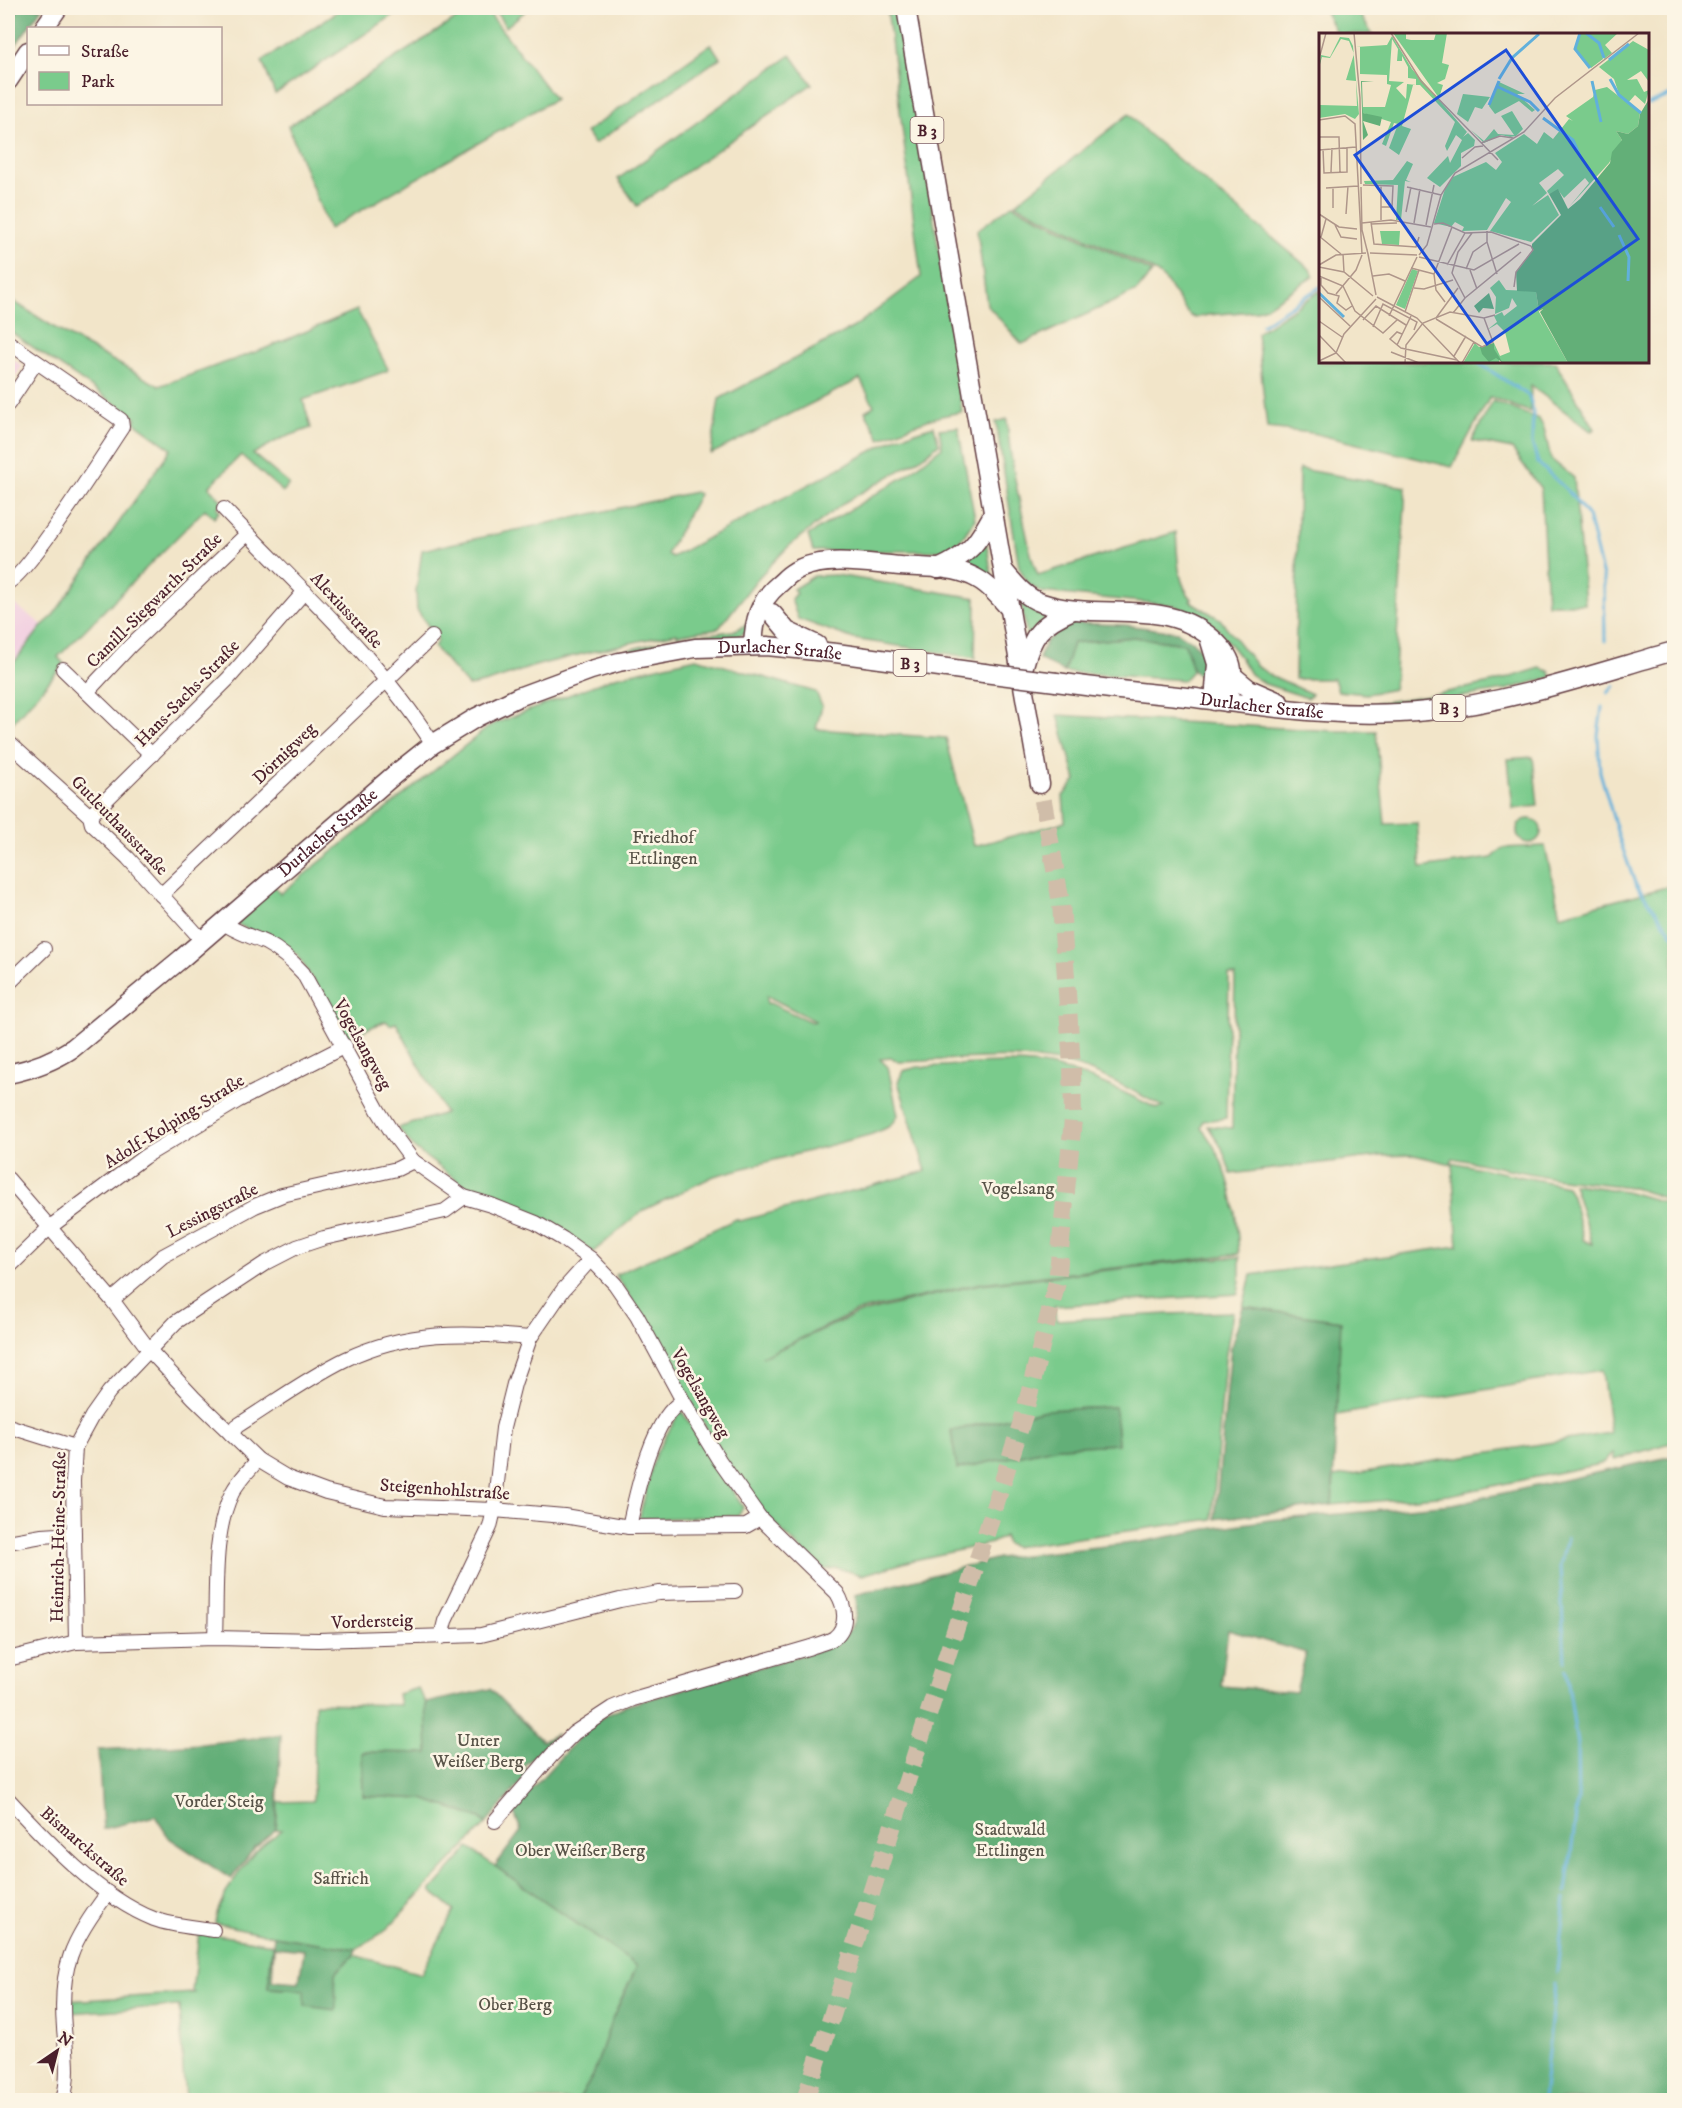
<svg xmlns="http://www.w3.org/2000/svg" width="1682" height="2108" font-family="'IM FELL DW Pica',serif">
	<rect width="100%" height="100%" fill="#fcf5e5"/>
	<filter id="ink" filterUnits="userSpaceOnUse"><feTurbulence type="fractalNoise" baseFrequency=".0167" numOctaves="2"/><feDisplacementMap in="SourceGraphic" scale="12" xChannelSelector="R" yChannelSelector="G"/><feConvolveMatrix kernelMatrix="1 2 1 2 8 2 1 2 1" color-interpolation-filters="sRGB"/></filter>
	<filter id="wash" filterUnits="userSpaceOnUse"><feTurbulence type="fractalNoise" baseFrequency=".008" numOctaves="4" result="noise"/><feDisplacementMap in="SourceGraphic" scale="24" xChannelSelector="R" yChannelSelector="G"/><feGaussianBlur stdDeviation="1.35" result="paint"/><feColorMatrix in="noise" values="0 0 0 0 0 0 0 0 0 0 0 0 0 0 0 0 0 1.4 0 .05"/><feComposite in="paint" operator="in"/></filter>
	<g filter="url(#wash)">
		<rect width="100%" height="100%" fill="#f2e5c9"/>
		<g fill="#f2cfe1">
			<polygon points="8,356 22,366 8,387"/>
			<polygon points="8,600 43,625 8,670"/>
		</g>
		<g fill="#7acb8c" stroke="#62755c" stroke-width="1.5" fill-rule="evenodd">
			<polygon points="343,8 404,8 275,94 262,61"/>
			<polygon points="473,8 485,8 555,99 329,229 288,126"/>
			<polygon points="493,8 529,8 506,27"/>
			<path d="M887,8h12l44,267 19,137c-29,4 -55,15 -82,27l-15,-28 9,-5 -14,-27 -149,75 8,-55 135,-72 67,-50z"/>
			<polygon points="1323,8 1356,8 1372,34 1337,34"/>
			<polygon points="711,44 720,58 594,144 586,132"/>
			<polygon points="791,55 812,84 637,206 618,179"/>
			<polygon points="1129,114 1147,133 1311,270 1314,276 1266,307 1254,311 1208,315 1195,318 1189,315 1165,280 1153,270 1015,204"/>
			<polygon points="1012,205 1152,272 1137,291 1022,344 987,305 977,230"/>
			<polygon points="1320,291 1320,362 1555,362 1595,429 1591,431 1531,386 1530,412 1490,397 1452,467 1312,433 1267,428 1257,333"/>
			<polygon points="8,298 63,333 159,386 264,349 357,310 388,369 387,371 303,400 311,428 280,439 253,454 289,484 283,492 241,455 209,487 222,501 217,508 220,511 214,518 205,509 58,657 64,664 8,728 8,670 43,625 52,617 171,449 134,422 136,418 8,330"/>
			<polygon points="1493,401 1539,419 1544,428 1551,459 1574,478 1585,604 1547,604 1541,489 1512,449 1472,441"/>
			<path d="M1007,419c2,35 9,68 17,102 4,19 6,37 14,54l138,-43c2,22 0,50 16,67l-2,2 30,18 36,46 12,9 44,20 -4,4 -43,-14 -15,-10 -10,-17 -23,-29 -16,-12 -28,-11 -132,-13 -13,-8 -9,-17 -23,-145z"/>
			<path d="M934,426l5,18 -16,13 -78,45 -56,44 -31,32 -39,50 -42,7v-2c-48,10 -95,20 -142,33 -23,7 -44,17 -67,20l-34,-39 4,-7 -21,-30 -1,-18 6,-42 273,-58 4,2 -32,60 5,3 226,-120z"/>
			<polygon points="958,427 975,519 963,537 952,548 937,551 813,551 808,535 904,477 942,447 939,429"/>
			<polygon points="1299,469 1406,487 1394,689 1367,694 1338,691 1334,679 1295,679"/>
			<polygon points="986,541 993,582 963,563"/>
			<polygon points="836,575 976,598 975,658 854,639 798,619 791,599 796,593 793,589 814,576"/>
			<polygon points="1020,597 1054,611 1027,637"/>
			<polygon points="751,617 747,631 737,637 669,643 617,655 610,654 676,638 733,631 744,626"/>
			<polygon points="1133,637 1186,644 1193,670 1184,680 1064,672 1073,643"/>
			<path d="M696,658l120,34 6,14 -6,23 130,9 28,108 91,-24 -2,-26 13,-16 -18,-65 277,16h41l9,93 32,-1 4,45 71,-10 11,-10 42,-2 15,69 114,-30v316l-44,-14 -77,-9 -100,-20 -2,4 116,24 5,10 11,44 9,4 -19,-60 52,7 49,14v237l-60,18 -1,-7 -8,10 -156,32 -117,10 2,-28 276,-44 -8,-63 -266,45 4,-94 -97,-14 8,-32 207,-29 -6,-82 -38,-9 -34,1 -149,18 -9,-26 -14,-22 24,2 3,-153h-6l-3,143 -23,3 -2,7c29,34 36,83 38,126l-258,29 -125,29 -94,45 95,-43 123,-30 230,-25 30,-2v24l-2,13 -184,12 2,14 112,-6 65,-2 -8,48 -13,159 -198,28 -8,-3 -2,-8 -12,7 -78,17 -52,15 -25,-7 -15,2c-28,-27 -59,-55 -82,-87 -46,-66 -77,-143 -125,-208l121,-56 4,2 186,-50 -28,-89 5,-11 15,-4c44,-1 96,-9 139,1 34,8 67,24 99,40l7,-1c-34,-18 -72,-41 -111,-46 -50,-8 -103,0 -153,1l-7,-4 -12,1 8,8 10,48c-5,13 -16,15 -29,20l-155,41 -70,34 -51,42 -42,-29 -78,-31 -58,-43 -17,-21 47,-15 -49,-90 -6,2 -4,-4 -40,17 -48,-83 -26,-18 -23,-7 -12,-6v-4l37,-35 6,9 211,-169 124,-48zM767,996l48,25h1l-5,1 -41,-19 -3,1zM1115,1407l3,37 -60,3 -100,22 -7,-39 95,-20z"/>
			<polygon points="1540,668 1549,671 1552,677 1505,690 1403,706 1364,705 1437,694 1495,682"/>
			<polygon points="1533,757 1538,806 1513,809 1508,759"/>
			<circle cx="1529" cy="831" r="12"/>
			<polygon points="681,1410 743,1507 738,1516 639,1519 655,1455"/>
			<path d="M418,1688l8,15 3,50 -67,-1 1,44 60,3 57,19 6,6 -101,107 -29,18 -82,-13 -59,-13c3,-23 28,-59 45,-76 6,-6 15,-11 22,-17l-6,-1 2,-27 35,-1 2,-98 85,2 -2,-11z"/>
			<polygon points="469,1848 637,1966 611,2022 593,2076 578,2100 185,2100 179,2006 68,2013 67,2001 194,1993 192,1992 199,1932 272,1944 268,1988 305,1990 335,1973 354,1955 421,1974 454,1911 431,1891"/>
		</g>
		<g fill="#63af78" stroke="#566752" stroke-width="1.5" fill-rule="evenodd">
			<polygon points="19,8 42,8 8,56 8,24"/>
			<polygon points="1069,623 1125,625 1178,632 1197,645 1208,660 1208,672 1202,679 1193,670 1185,644 1134,637 1073,643 1064,672 1039,659 1046,641"/>
			<polygon points="1243,1307 1341,1321 1332,1505 1215,1519 1231,1347"/>
			<polygon points="1115,1407 1118,1444 1058,1447 957,1469 951,1431 1046,1410"/>
			<path d="M1674,1456v644h-1096l15,-24 18,-54 26,-56 -142,-100 26,-35 -8,-22 80,-87 32,-16 197,-57c19,-10 30,-13 34,-36 1,-7 1,-12 -1,-18l143,-37 143,-16 66,-13 63,-9 183,-16zM1228,1630l78,23 -10,39 -75,-6z"/>
			<polygon points="490,1689 542,1741 557,1734 524,1766 527,1770 530,1771 486,1824 480,1818 423,1799 363,1796 362,1752 428,1753 426,1703"/>
			<polygon points="281,1735 276,1829 255,1847 231,1879 169,1838 155,1816 103,1829 98,1750 202,1744"/>
			<path d="M274,1936l82,13 -2,6 -19,18 1,37 -31,-4v-16l-37,-2zM274,1947l30,3 -5,32 -27,-2z"/>
		</g>
		<g fill="none" stroke-linecap="round" stroke-linejoin="round">
			<g stroke="#61b0db" stroke-width="3">
				<polyline points="1648,104 1674,94"/>
				<polyline points="1262,325 1320,287"/>
				<polyline points="1477,362 1529,396 1533,410 1532,443 1538,463 1569,492 1588,516 1604,581 1605,641"/>
				<polyline points="1608,693 1614,686"/>
				<polyline points="1602,707 1598,735 1600,772 1619,838 1635,883 1674,936"/>
				<polyline points="1565,1661 1560,1566 1567,1538"/>
				<polyline points="1566,1892 1578,1800 1577,1744 1566,1670"/>
				<polyline points="1557,1972 1565,1898"/>
				<polyline points="1543,2100 1555,1984"/>
			</g>
		</g>
	</g>
	<g filter="url(#ink)">
		<g fill="none" stroke-linecap="round" stroke-linejoin="round">
			<polyline stroke="#d0bda9" stroke-width="18" stroke-dasharray="18 9" stroke-linecap="butt" points="805,2100 1024,1415 1057,1282 1073,1120 1072,1067 1061,903 1040,784"/>
			<defs>
				<g id="minor">
					<polyline points="8,10 9,8"/>
					<path d="M8,342l113,78 1,7c-16,24 -97,151 -114,155"/>
					<polyline points="8,404 36,362"/>
					<path d="M224,509c72,76 152,146 209,235"/>
					<polyline points="63,669 152,755"/>
					<polyline points="87,692 130,646 247,534"/>
					<polyline points="8,742 90,816 92,824 128,858 202,940"/>
					<polyline points="90,816 228,679 305,591"/>
					<polyline points="161,895 432,637"/>
					<path d="M222,922c13,10 29,14 44,21 15,8 26,18 37,30l75,137 15,24 20,27 51,36 27,8 45,18 27,16 28,20 24,25 22,32 46,85 36,59 41,58 77,75c8,13 12,33 -3,45 -6,4 -16,6 -23,9l-178,52 -21,9 -38,25 -22,22 -57,66"/>
					<polyline points="8,984 44,949"/>
					<polyline points="8,1179 112,1300 150,1351 194,1398 258,1460 288,1478 326,1492 385,1506 494,1510 564,1516 629,1527 746,1526 760,1518"/>
					<polyline points="8,1268 50,1227 144,1157 239,1100 345,1046"/>
					<polyline points="112,1300 163,1256 255,1206 282,1195 397,1169 413,1161"/>
					<polyline points="8,1426 75,1447"/>
					<path d="M231,1434l6,-8c35,-22 72,-49 109,-67 61,-29 119,-27 184,-21"/>
					<path d="M629,1527c7,-32 23,-111 54,-126"/>
					<polyline points="8,1542 42,1536 74,1534"/>
					<polyline points="441,1637 445,1621 490,1527 494,1510 503,1428 514,1384 530,1338 563,1290 591,1259"/>
					<path d="M215,1638c2,-44 -3,-105 17,-145 6,-12 17,-23 26,-33"/>
					<polyline points="76,1642 73,1481 75,1447 92,1416 109,1392 176,1322 264,1264 297,1247 324,1238 445,1211 464,1197"/>
					<polyline points="8,1659 76,1642 215,1638 318,1640 481,1635 620,1600 659,1593 735,1591"/>
					<path d="M8,1799c39,42 92,99 146,120 19,7 40,8 59,11"/>
					<path d="M63,2100c7,-25 3,-46 1,-72 -5,-61 8,-88 44,-135"/>
				</g>
				<g id="major">
					<polyline points="906,8 1040,784"/>
					<polyline points="44,28 58,8"/>
					<polyline points="8,81 28,51"/>
					<path d="M938,569c32,-15 39,-25 55,-55"/>
					<path d="M1004,571c11,13 22,27 38,32 59,20 125,-9 175,40 8,8 16,20 15,32 0,9 -3,19 -5,27"/>
					<polyline points="772,613 787,631 817,645"/>
					<polyline points="1210,641 1217,664 1214,701"/>
					<path d="M753,646c1,-25 6,-45 25,-61 5,-4 9,-9 14,-12 27,-19 77,-9 108,-7 23,2 52,0 72,10 16,7 27,21 38,33"/>
					<path d="M1023,669c9,-34 17,-45 50,-59"/>
					<polyline points="1232,675 1249,689 1279,702"/>
					<path id="s1" d="M1056,682c47,7 93,11 140,16 78,10 152,21 231,13 85,-9 166,-37 247,-60"/>
					<path id="s2" d="M8,1074c24,-5 44,-12 65,-26l108,-89 213,-184 39,-31 44,-27 41,-20 73,-27 28,-8 76,-14 72,-2 69,7 148,20"/>
				</g>
			</defs>
			<use href="#minor" stroke="#633d43" stroke-width="16"/>
			<use href="#major" stroke="#633d43" stroke-width="21"/>
			<use href="#minor" stroke="#fff" stroke-width="14"/>
			<use href="#major" stroke="#fff" stroke-width="18"/>
			<defs>
				<polyline id="major-bridge" points="984,673 1056,682"/>
			</defs>
			<use href="#major-bridge" stroke="#633d43" stroke-width="21" stroke-linecap="butt"/>
			<use href="#major-bridge" stroke="#fff" stroke-width="18"/>
		</g>
	</g>
	<g text-anchor="middle" stroke-width="5" stroke-linejoin="round" paint-order="stroke">
		<g fill="#fcf5e5" stroke="#7f5f63" stroke-width="1.5">
			<rect x="910.5" y="117" width="33" height="26" rx="4.5"/>
			<rect x="893.5" y="650" width="33" height="26" rx="4.5"/>
			<rect x="1432.5" y="695" width="33" height="26" rx="4.5"/>
		</g>
		<g font-size="16" font-weight="bold" fill="#4a1f2b">
			<text x="927" y="136">B 3</text>
			<text x="910" y="669">B 3</text>
			<text x="1449" y="714">B 3</text>
		</g>
		<g font-size="18" fill="#4a1f2b" stroke="#fcf5e5">
			<text transform="translate(154 600) rotate(-45)" y="6">Camill-Siegwarth-Straße</text>
			<text transform="translate(347 610) rotate(47)" y="6">Alexiusstraße</text>
			<text dy="6" stroke="none"><textPath href="#s2" startOffset="908">Durlacher Straße</textPath></text>
			<text transform="translate(187 693) rotate(-46)" y="6">Hans-Sachs-Straße</text>
			<text dy="6" stroke="none"><textPath href="#s1" startOffset="207">Durlacher Straße</textPath></text>
			<text transform="translate(284 753) rotate(-44)" y="6">Dörnigweg</text>
			<text transform="translate(120 825) rotate(46)" y="6">Gutleuthausstraße</text>
			<text dy="6" stroke="none"><textPath href="#s2" startOffset="404">Durlacher Straße</textPath></text>
			<text transform="translate(363 1044) rotate(61)" y="6">Vogelsangweg</text>
			<text transform="translate(174 1121) rotate(-32)" y="6">Adolf-Kolping-Straße</text>
			<text transform="translate(212 1210) rotate(-27)" y="6">Lessingstraße</text>
			<text transform="translate(701 1393) rotate(60)" y="6">Vogelsangweg</text>
			<text transform="translate(445 1489) rotate(4)" y="6">Steigenhohlstraße</text>
			<text transform="translate(58 1537) rotate(-89)" y="6">Heinrich-Heine-Straße</text>
			<text transform="translate(372 1621) rotate(-2)" y="6">Vordersteig</text>
			<text transform="translate(85 1846) rotate(41)" y="6">Bismarckstraße</text>
		</g>
		<g font-size="18" fill="#585348" stroke="#fcf5e5">
			<text x="663" y="843">Friedhof<tspan x="663" dy="21">Ettlingen</tspan></text>
			<text x="1018" y="1194">Vogelsang</text>
			<text x="478" y="1746">Unter<tspan x="478" dy="21">Weißer Berg</tspan></text>
			<text x="219" y="1807">Vorder Steig</text>
			<text x="1010" y="1835">Stadtwald<tspan x="1010" dy="21">Ettlingen</tspan></text>
			<text x="580" y="1856">Ober Weißer Berg</text>
			<text x="341" y="1884">Saffrich</text>
			<text x="515" y="2010">Ober Berg</text>
		</g>
	</g>
	<g transform="translate(1319 33)">
		<rect width="330" height="330" fill="#f2e5c9"/>
		<path d="M74,0h13v6l5,1h23l2,-7h11l-5,30 7,2 -4,14 -8,4 6,2 -4,13zM261,0h38l-13,12 7,8 -8,6 -5,-17 -8,-4 8,6 4,15 -12,9 -16,-19zM73,3l20,33 55,63 -4,5 5,-4 7,7 -1,6 -13,7v13l-21,21 -13,-9 21,-22 2,7 12,-23 -6,-5 -9,16 -2,-5 10,-24 -35,-37h-7l-11,41 9,3 -12,26 -10,-7 9,-24 -4,-1 -8,23 -4,-2 9,-22 -28,-9v-6h22l6,-22 -4,-1v-9l-27,-1v-27h-4l31,-2zM73,6l6,10 -1,12h5v-5l6,11v11l8,1v6l-9,-1 -1,15 -10,-11 8,-6 -15,-1zM21,4l9,1 4,8 6,68 -4,5 -10,-5 -26,4 1,-13 37,1 -1,-25 -10,-1 8,-26 -5,-13 -8,-2 -11,19 -8,-1 -3,11 2,-13 9,2zM314,8l16,9v32l-8,-11 -14,9 10,-1 7,13 5,-2 -4,14 -10,-9 -7,8 -9,-9 -5,-15 -15,-12zM180,49l26,12h-8l18,16 -3,2 -13,-11 -24,13 -6,-8zM288,54l33,26 -2,13 -10,8 -12,-3 6,9 -13,23 -40,44 20,-24 -4,-5 -21,20 -6,-8 -9,4 -2,-3 17,-16 -6,-6 -19,14 8,10 -15,13 16,-11 11,20 -28,27 -41,-11 21,-29 -5,-4 -19,32 -25,1 2,-4 -9,-5 -4,5 -17,-4 11,-34 8,-12 33,-15 10,8 6,-8 -7,-9 29,-19 13,10 7,-12 9,7 16,-20 4,2 -7,-5 27,-19 2,-7zM144,61l27,3 -8,12 -7,-2 -7,15 -11,-8zM193,78l11,18 -7,7 -6,1 -9,-2 -17,8 -13,-13 13,11 10,-12 4,5 16,1 -13,-19zM88,128l6,3 -7,16 5,2 -6,-1 -4,39h-5l2,-35 -33,-1 -1,-3 29,-1zM81,198l-1,14 -17,-1 -2,-13zM93,236l6,2 -13,38 -9,-4zM180,247l7,10 30,1 3,21 29,51h-65l-4,-5v5h-36l12,-20 4,4 15,-4 6,13 10,-4 -5,-20 -8,-8 -10,6 10,-8 -3,-6 8,-4 2,4 13,-10 -5,-8 -3,10 -14,6 1,-17 -6,-9z" fill="#7acb8c" fill-rule="evenodd"/>
		<path d="M42,48l13,1h-12l1,31 19,4 -2,9 -17,-5 5,14 -5,5zM330,66v264h-81l-28,-51 3,-3 -4,2 -3,-19 -19,-1 -1,-19 16,-21v-7l29,-29 -12,-21 9,-5 10,20 12,-10 30,-36 2,-11 10,-12 -6,-9 12,3 10,-8 2,-12zM170,260l5,16 -11,-1 -4,5 -5,-7zM175,310v6l9,14 -7,-5 -7,4 -7,-8 -2,-7z" fill="#63af78"/>
		<path fill="none" stroke="#61b0db" stroke-width="3" d="M261,0l-5,16 15,19M267,0l13,10 5,15M290,27l20,-16M180,46l13,-21 27,-24M291,46l9,16 22,18M273,48l9,41M177,53l34,16 9,9M170,72l10,-24M224,85l30,22 7,16M281,174l14,20M300,202l10,22 -1,24M0,260l25,24"/>
		<path fill="none" stroke="#af968a" stroke-width="1.5" d="M35,0l6,65 1,86M72,0l30,48 77,79M0,26l7,-26M0,87l26,-4 10,8 7,130M0,104h20l1,35M162,110l19,-7 13,2M4,116l1,24 23,-1v-25M0,117l37,-3M143,125l13,-11 8,-1M12,139l1,-24M44,152l30,1 -1,21h-11M62,152v35M14,154v21M42,154l1,43 6,24 -1,-4M88,154l34,8M7,155l32,-2M87,179l5,-25M0,181l20,13 18,2M27,181l2,-28M52,189l3,22 42,3 3,-10M43,190l29,-3 40,7M95,190l6,-34M52,191l26,-1M115,191l9,-1 22,10 26,-1 40,14 2,4 -17,22 -2,15M16,192l6,12 16,2M107,192l8,-40M168,198v11l10,32M0,203l22,18M2,204l5,-18M51,220l47,2M24,221l1,18M49,221l8,41M100,222l8,-10 14,-50 14,-22 69,-41 31,-34 84,-65M100,224l55,13 45,-26M0,232l17,-10 30,-2M128,232l18,-32M0,234l25,5 29,24M92,235l23,6M147,236l7,-17 14,-10M151,237l7,19M0,243l24,10 12,25 28,22 14,-13M54,243l16,-2 16,7M2,245v7l7,8 11,3 -2,7 9,7 6,-4M95,255l10,1 29,-9M17,261l20,-24 6,-15M0,264l31,29M58,264l40,21 43,45M146,265l-13,-25 6,-21 14,-19M126,269l-9,-12 -2,-16 18,-47M86,279l14,-42M134,280l12,-15 56,-46M70,283l28,-59M117,285l22,-30M117,286l46,28 11,-5 -9,-24M44,287l13,-14 30,19M0,288l23,16M54,294l10,-23 34,18 -3,8M83,301l-5,-2 -7,7 11,9 56,12M0,302l27,28M78,312l14,-29M72,319l28,11M135,323l12,-20M0,328l17,-8 8,-19 32,-35M86,330l1,-18 17,-22 27,-11 34,6 11,-3M143,330l12,-21"/>
		<path fill="#1d4ed8" fill-opacity="0.15" stroke="#1d4ed8" stroke-width="3" d="M187,17l132,189 -151,105 -132,-189z"/>
		<rect width="330" height="330" fill="none" stroke="#4a1f2b" stroke-width="3"/>
	</g>
	<rect width="1682" height="2108" fill="none" stroke="#fcf5e5" stroke-width="30"/>
	<rect x="27" y="27" width="195" height="78" fill="#fcf5e5" stroke="#b59f9b" stroke-width="1.5"/>
	<rect x="39" y="46" width="30" height="9" fill="#ffffff" stroke="#b59f9b" stroke-width="1.5"/>
	<text x="81" y="57" font-size="18" fill="#4a1f2b">Straße</text>
	<rect x="39" y="72" width="30" height="18" fill="#7acb8c" stroke="#b59f9b" stroke-width="1.5"/>
	<text x="81" y="87" font-size="18" fill="#4a1f2b">Park</text>
	<g transform="translate(57 2051) rotate(35)" stroke="#fcf5e5" stroke-width="4.5" paint-order="stroke">
	<path d="M0-4.5L10 22L0 15L-10 22Z" fill="#4a1f2b"/>
	<text y="-9" font-size="16" font-weight="bold" text-anchor="middle" fill="#4a1f2b">N</text>
	</g>
</svg>
